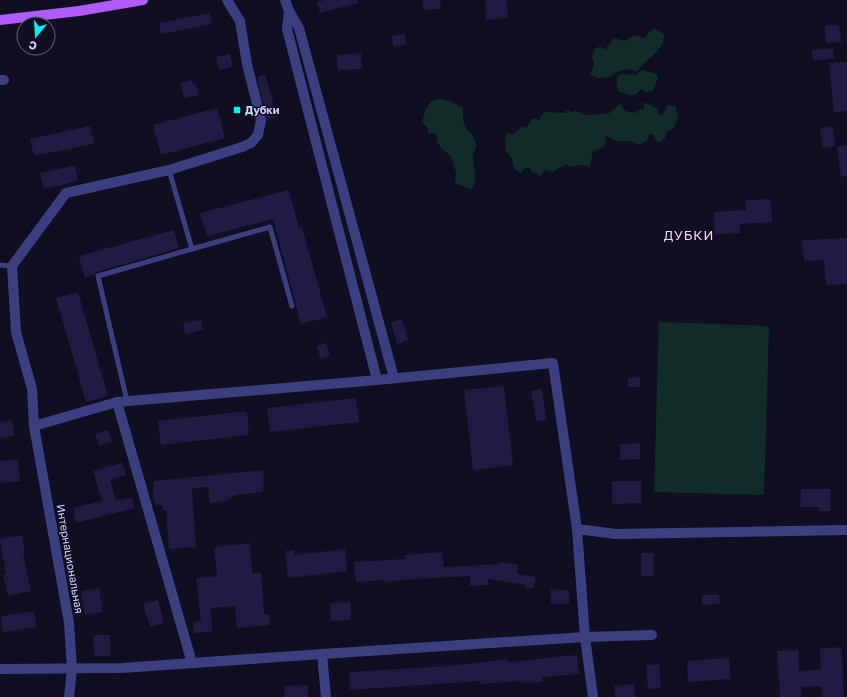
<svg xmlns="http://www.w3.org/2000/svg" width="847" height="697" font-family="'Golos Text',sans-serif">
	<rect width="100%" height="100%" fill="#100e21"/>
	<g fill="#112b28">
		<path d="M654,28l10,6c2,14 -19,27 -27,37l-9,-2 -11,3 -7,5 -11,1 -9,-3 4,-11 -2,-7 2,-7 6,-4 6,4 7,-12 13,3c6,-6 10,-6 18,-3l6,-7z"/>
		<path d="M642,70l15,4 1,4 -5,13 -7,1 -5,-3 -6,6h-7l-10,-4c-4,-20 2,-17 18,-16z"/>
		<path d="M440,99l11,2 12,7c0,6 -1,15 4,21 4,5 8,8 9,15 0,4 -2,8 -3,12 0,10 7,25 -2,33l-16,-6 1,-10 -5,-17 -9,-7 -5,-7 -1,-9 -7,1 -2,-7 -5,-5 4,-13 5,-8z"/>
		<path d="M644,102l14,7v6h5l5,-10 7,1 3,12 -4,10 -6,3 -3,7 -6,4 -4,-2 -1,-5 -5,-1 -1,5 -9,6 -10,-4h-13l-12,-6 2,5 -2,7 -11,4 -3,15 -13,-1 -7,2 -4,-3 -13,8 -8,-2 -5,6 -4,-3h-4l-2,-6 -5,1 -4,5c-7,-3 -8,-6 -9,-14 -8,-7 -7,-17 -5,-26l6,1 10,-8 3,2 7,-10 6,2 5,-8 22,1v-3l7,2 2,-2 11,5 22,-1 12,-10 5,7 10,2 3,-3 6,-1z"/>
		<polygon points="659,322 769,326 764,495 654,492"/>
	</g>
	<g fill="#1f1b42">
		<polygon points="325,0 358,0 358,3 320,13 317,2"/>
		<polygon points="423,0 440,0 441,9 423,10"/>
		<polygon points="485,0 507,0 508,18 486,20"/>
		<polygon points="210,13 212,24 161,34 159,23"/>
		<polygon points="839,25 841,42 826,43 825,26"/>
		<polygon points="405,34 406,45 393,46 392,36"/>
		<polygon points="833,48 834,58 813,61 812,50"/>
		<polygon points="361,53 362,69 338,70 337,55"/>
		<polygon points="230,54 233,67 219,70 216,57"/>
		<polygon points="847,62 847,111 834,113 829,63"/>
		<polygon points="265,74 277,117 267,120 257,77"/>
		<polygon points="192,80 193,84 196,84 199,95 184,98 180,83"/>
		<polygon points="217,108 225,138 161,155 153,125"/>
		<polygon points="90,126 94,144 34,156 30,139"/>
		<polygon points="833,126 835,146 823,148 820,128"/>
		<polygon points="847,145 847,176 841,177 837,147"/>
		<polygon points="75,165 78,181 44,189 40,173"/>
		<polygon points="289,190 299,228 302,227 327,317 301,324 273,219 207,236 200,213"/>
		<polygon points="771,199 772,222 740,224 740,233 715,235 714,212 746,210 746,200"/>
		<polygon points="174,230 179,248 97,272 94,275 85,278 79,256"/>
		<polygon points="847,238 847,284 826,285 824,260 804,261 802,240"/>
		<polygon points="78,292 108,396 86,402 56,298"/>
		<polygon points="402,319 408,340 397,344 391,322"/>
		<polygon points="201,320 203,330 185,334 183,323"/>
		<polygon points="326,343 330,356 321,359 316,346"/>
		<polygon points="640,377 641,387 628,387 628,378"/>
		<polygon points="504,386 513,465 473,470 464,390"/>
		<polygon points="542,389 546,420 536,421 531,391"/>
		<polygon points="356,398 359,422 270,432 267,408"/>
		<polygon points="247,411 249,435 161,445 158,421"/>
		<polygon points="12,420 14,436 0,438 0,422"/>
		<polygon points="108,430 112,442 99,446 95,434"/>
		<polygon points="640,443 640,459 620,460 620,444"/>
		<polygon points="18,459 20,481 0,483 0,461"/>
		<polygon points="122,463 126,475 110,479 116,501 132,497 135,508 76,523 73,508 102,501 93,471"/>
		<polygon points="263,470 264,479 263,492 235,495 228,500 210,503 208,487 192,488 196,547 169,549 166,510 164,511 162,505 156,505 153,496 154,481"/>
		<polygon points="612,481 641,481 641,503 612,504"/>
		<polygon points="801,489 830,489 830,511 819,511 819,507 800,507"/>
		<polygon points="22,535 25,553 23,553 31,591 8,596 3,575 6,574 0,539"/>
		<polygon points="250,543 252,573 261,573 264,614 269,614 270,625 237,628 235,606 211,608 212,632 194,633 193,622 201,621 196,578 217,576 214,547"/>
		<polygon points="345,549 347,571 288,578 285,551 294,550 295,555"/>
		<polygon points="442,552 444,567 499,564 500,562 518,565 517,574 536,577 534,589 525,588 526,585 488,579 489,585 470,586 470,576 416,579 383,582 383,580 356,582 354,562 405,559 405,555"/>
		<rect x="641" y="553" width="12" height="23"/>
		<polygon points="99,588 103,612 85,615 81,591"/>
		<polygon points="551,589 569,590 569,604 551,604"/>
		<polygon points="702,595 719,595 720,604 702,605"/>
		<polygon points="158,600 164,623 150,627 143,604"/>
		<polygon points="350,602 351,620 331,621 330,603"/>
		<polygon points="34,611 37,627 3,632 1,616"/>
		<polygon points="93,635 110,635 110,656 94,656"/>
		<polygon points="841,647 844,697 822,697 821,686 801,687 801,697 780,697 777,651 798,650 799,671 821,669 820,649"/>
		<polygon points="577,655 579,674 542,677 543,682 521,683 521,681 480,684 480,681 350,690 349,672 448,666 507,659 508,662"/>
		<polygon points="729,658 731,679 688,682 687,661"/>
		<polygon points="659,664 661,688 648,689 646,665"/>
		<polygon points="634,684 635,697 615,697 614,686"/>
		<polygon points="308,685 308,697 285,697 284,686"/>
	</g>
	<g fill="none" stroke-linecap="round" stroke-linejoin="round">
		<g stroke="#3b3e7f" stroke-width="5">
			<polyline points="192,249 270,227 292,306"/>
			<polyline points="0,265 12,266"/>
			<polyline points="127,401 98,276 192,249 169,170"/>
		</g>
		<g stroke="#3b3e7f" stroke-width="10">
			<polyline points="285,0 289,11 299,28 394,378"/>
			<polyline points="289,11 287,29 377,380"/>
			<polyline points="0,80 4,80"/>
			<polyline points="117,402 192,663"/>
			<polyline points="34,426 117,402 377,380 553,363 577,529 585,637 593,697"/>
			<polyline points="577,529 616,534 847,530"/>
			<polyline points="322,654 326,697"/>
			<polyline points="0,669 122,668 322,654 585,637 652,635"/>
			<polyline points="69,697 72,669 69,623 34,426 32,389 16,332 12,266 66,193 169,170 242,147 251,143 258,135 261,120 247,64 240,21 227,0"/>
		</g>
		<polyline stroke="#b15bfa" stroke-width="10" points="0,20 79,11 143,0"/>
	</g>
	<rect fill="#08eef2" stroke="#100e21" stroke-width="1.5" x="233" y="106" width="8" height="8" rx="2"/>
	<g text-anchor="middle" stroke-width="3" stroke-linejoin="round" paint-order="stroke">
		<g font-size="11" font-weight="bold" fill="#d1d0fd" stroke="#100e21" text-anchor="start">
			<text x="245" y="114">Дубки</text>
		</g>
		<g font-size="11" fill="#d1d0fd" stroke="#100e21">
			<text transform="translate(70 559) rotate(80)" y="4">Интернациональная</text>
		</g>
		<g font-size="13" letter-spacing="1" fill="#fed2f1" stroke="#100e21">
			<text x="689" y="240">ДУБКИ</text>
		</g>
	</g>
	<g transform="translate(36 36) rotate(198)"><circle r="19" fill="#100e21" stroke="#5d5c79"/>
	<path d="M0-3L7 15L0 10L-7 15Z" fill="#08eef2"/>
	<text y="-6" font-size="11" font-weight="bold" text-anchor="middle" fill="#d1d0fd">С</text>
	</g>
</svg>
